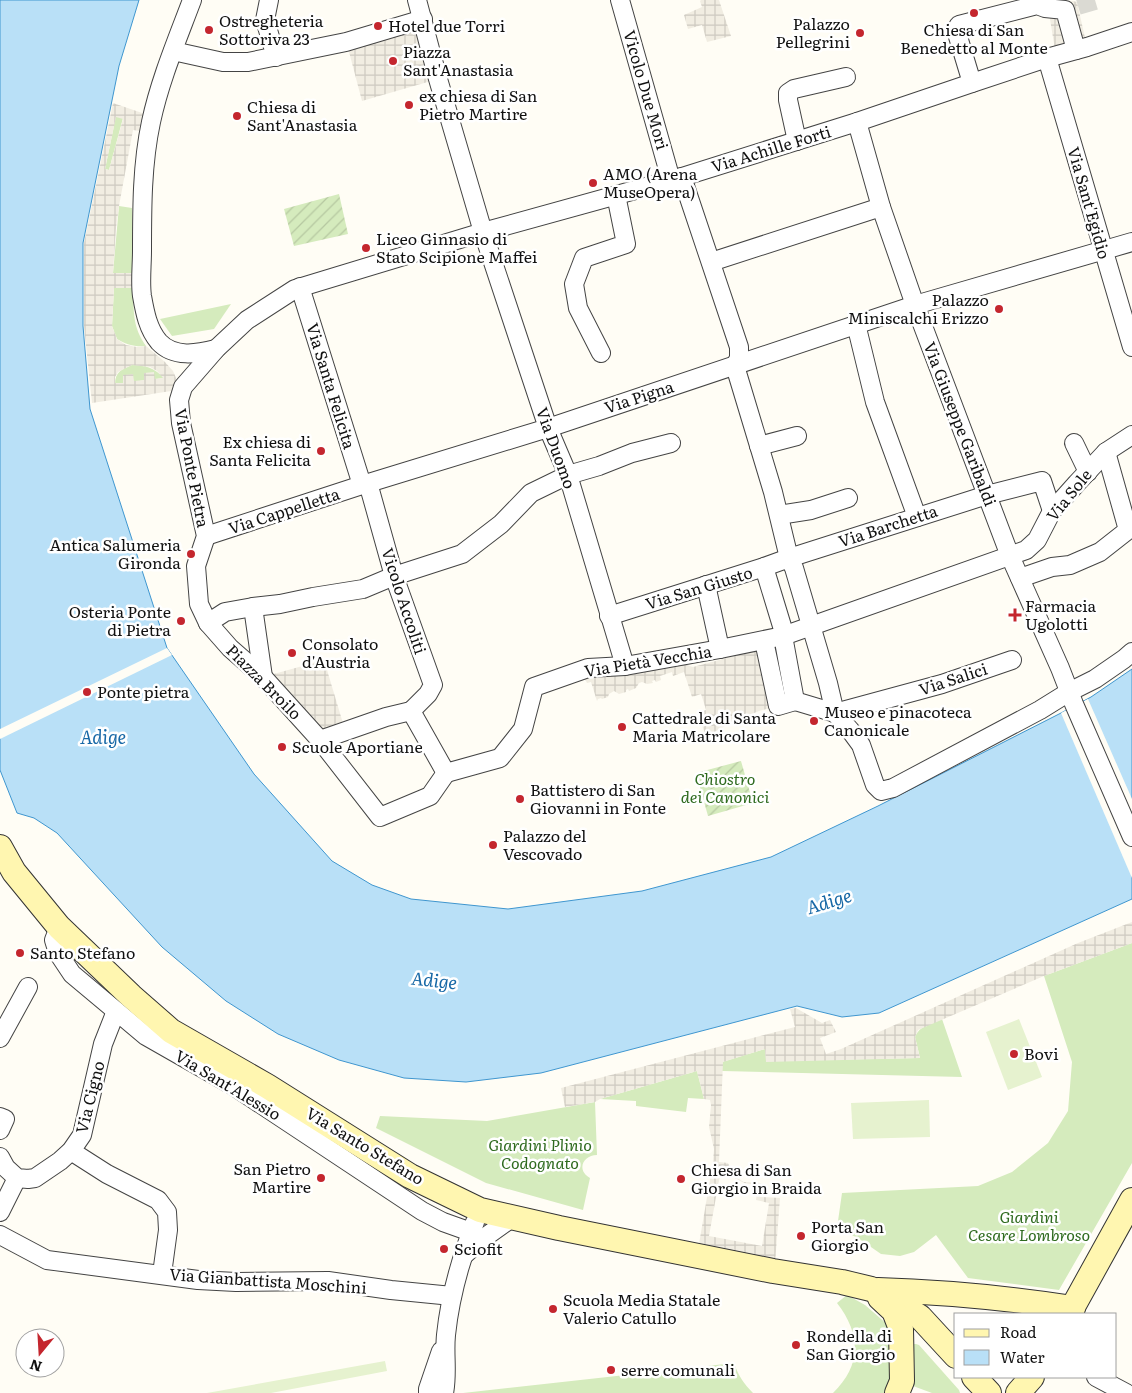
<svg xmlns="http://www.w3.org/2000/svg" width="1132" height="1393" font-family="Literata,serif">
	<defs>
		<pattern id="garden-furrows" width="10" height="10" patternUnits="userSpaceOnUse" patternTransform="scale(1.25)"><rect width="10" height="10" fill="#d5ebbd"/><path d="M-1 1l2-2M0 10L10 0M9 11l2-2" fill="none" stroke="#b6c8a1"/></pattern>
		<pattern id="plaza-grid" width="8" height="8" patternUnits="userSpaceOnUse" patternTransform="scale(1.25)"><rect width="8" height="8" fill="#f1ede2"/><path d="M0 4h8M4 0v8" fill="none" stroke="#cecac1"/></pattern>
	</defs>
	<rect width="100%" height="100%" fill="#fffdf5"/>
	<g fill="#d5ebbd">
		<polygon points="116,116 123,118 109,170 105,169"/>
		<polygon points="119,206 132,208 133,273 113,273"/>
		<path d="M114,288h19c1,24 -1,38 13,58 -11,1 -19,-1 -29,-7l-5,-13z"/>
		<polygon points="231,304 214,329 172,336 160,319"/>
		<path d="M132,365c14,0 22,3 32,13l-9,1 -11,-5 1,6 -11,2 -11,-6v7l-8,1c0,-12 7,-15 17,-19z"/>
		<polygon points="1132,943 1132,1163 1059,1290 968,1278 936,1235 914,1252 900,1256 881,1254 858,1238 837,1228 842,1193 978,1186 1012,1172 1048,1143 1068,1111 1072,1062 1044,976"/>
		<path d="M942,1019l20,58 -240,-6v-9l43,-13 1,12 154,-3 -5,-21c4,-11 17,-14 27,-18z"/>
		<polygon points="697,1071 704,1099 688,1098 686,1112 636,1106 636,1101 600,1099"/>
		<path d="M595,1102l2,53c-14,0 -21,15 -7,23l-7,32 -97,-27 -110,-55 4,-12 107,5z"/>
		<path d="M847,1295l18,10 23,20 5,24 -4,37 -2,7h-54c29,-28 28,-59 4,-90z"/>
		<path d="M914,1344h2l3,1 40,45 1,3h-28l-19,-7c2,-13 2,-26 -1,-40z"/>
		<path d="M734,1363c4,12 10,21 19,30h-290z"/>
	</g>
	<g fill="url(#garden-furrows)">
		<polygon points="339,194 348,234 294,246 284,209"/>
		<polygon points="741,761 753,803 708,816 696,773"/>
	</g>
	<g fill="#e6f2cf">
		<polygon points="1019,1019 1042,1077 1008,1090 986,1032"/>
		<polygon points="929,1100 930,1137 853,1139 851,1103"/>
		<polygon points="385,1361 387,1371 271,1393 207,1393"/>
	</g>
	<g fill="url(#plaza-grid)" fill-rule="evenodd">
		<polygon points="701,0 719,0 731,36 707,42 702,25 688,29 684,15 702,7 700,1"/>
		<polygon points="1073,1 1077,2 1087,47 1056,56 1049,13 1052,5"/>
		<polygon points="424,25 438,79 362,101 348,48"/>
		<path d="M113,103l35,12 -2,17 -13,-2 -14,76 -3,22 -3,45h20v15h-19l-2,38 5,13 9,6 11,2 9,-1 19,16 8,9 3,7 2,12 -86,13 -8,-77v-83zM116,117l7,2 -14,51 -4,-1zM132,365l18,2 7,4 6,7 -8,1 -1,-7 -10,1v7l-10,1 -1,-7 -10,1v8h-8v-6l3,-5z"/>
		<polygon points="779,644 795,701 759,711 730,723 706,737 698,713 706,710 704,703 701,694 692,697 684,672 673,676 672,672 660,676 661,680 656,682 655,680 652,681 653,683 647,684 642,682 639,683 636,688 629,691 628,689 626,690 626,692 619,694 614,691 609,694 608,697 602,699 601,698 598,699 597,701 591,682 587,683 585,679 580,678 591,674 623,674 644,672 682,664 693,667"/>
		<polygon points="324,660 345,730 320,740 263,677"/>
		<path d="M1132,922v21l-88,33 -126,54 -3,7 5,21 -154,4 -1,-13 -42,13 -4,100 9,1 7,14 9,5 17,1 -1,14 20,1 -5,66 -76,-20 14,-82 1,-13 -5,-22 2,-22 -1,-5 -6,-1 -7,-28 -97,28 -5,3 -30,5 -4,-19 234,-61 -5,-18 6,-1 26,15 8,-3 6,12 -16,6 6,16 15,-5 237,-106zM720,1175l13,2 11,6 14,2 -2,15 13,3 -7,43 -53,-10z"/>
	</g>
	<polygon fill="#b9e0f7" stroke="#3f96cf" points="0,0 139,0 119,66 83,243 83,326 90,409 167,648 254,774 332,861 372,885 411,899 508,909 642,891 771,857 878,806 1061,713 1091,697 1132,669 1132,899 879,1013 842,1017 797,1006 541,1073 466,1082 404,1078 339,1060 278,1034 226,1001 162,947 57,833 34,818 17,813 0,770"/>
	<g fill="#fffdf5">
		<polygon points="167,648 172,655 0,739 0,729"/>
		<polygon points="1088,699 1132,799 1132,878 1061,713"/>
	</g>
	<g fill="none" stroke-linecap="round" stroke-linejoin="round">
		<polyline stroke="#dbdad3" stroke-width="18" stroke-dasharray="18 9" stroke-linecap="butt" points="1078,6 1098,0"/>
		<defs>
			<g id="street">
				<path d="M192,0c-15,40 -32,80 -41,122 -9,42 -9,86 -9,129 0,15 -2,31 0,45 3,17 6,33 17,46 15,16 38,12 57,7"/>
				<polyline points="269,0 265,20 276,57"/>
				<polyline points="417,0 438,79 483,232 548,428 568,475 625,666"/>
				<polyline points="620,0 671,180"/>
				<polyline points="173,51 223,62 248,62 346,42 423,19"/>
				<polyline points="1047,58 1132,347"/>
				<polyline points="972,83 956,30 959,25 1037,5 1045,8 1065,10 1076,50"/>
				<polyline points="857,122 881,207 915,305 1010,556 1060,668 1074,704 1132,837"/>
				<polyline points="797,141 788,100 788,93 794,89 846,77"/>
				<polyline points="682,177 739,347 739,358 735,366 773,492 789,558 794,568 828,683 835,713 850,730 861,745 875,785 881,791 893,788 1040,710 1069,692 1095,679 1124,659 1132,652"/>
				<polyline points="711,262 881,207"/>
				<polyline points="300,287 362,485"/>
				<polyline points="856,324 875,402 917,517"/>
				<polyline points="601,353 578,308 574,284 584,258 626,244 616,195"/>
				<polyline points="1074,443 1088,472"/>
				<polyline points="759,446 797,436"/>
				<polyline points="368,483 394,576 433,685 428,694 411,711"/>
				<polyline points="779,515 811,510 848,498"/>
				<polyline points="206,536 362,485 548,428 915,305 1132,242"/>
				<polyline points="764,567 785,636"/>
				<polyline points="1020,578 1052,567 1070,565 1100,552 1128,530 1106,452"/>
				<polyline points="706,585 720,649"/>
				<polyline points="253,607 263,677"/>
				<polyline points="609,616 764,567 789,558 987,495 1042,481 1052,511"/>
				<polyline points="208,623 225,612 253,607 280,604 313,597 363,589 394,576 462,554 501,524 531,493 568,475 599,466 632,453 671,443"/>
				<polyline points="783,636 795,701"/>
				<polyline points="764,641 778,706 795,701"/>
				<polyline points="795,701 835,713"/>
				<polyline points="411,711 446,773"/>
				<polyline points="835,713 942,684 1012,660"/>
				<polyline points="320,740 386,717 411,711"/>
				<polyline points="446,773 430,796 380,817 320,740 263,677 230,648 208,623 199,604 196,566 206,536 181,423 179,400 183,387 216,349 247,320 295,289 483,232 682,177 857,122 972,83 1047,58 1087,47 1132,32"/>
				<polyline points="446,773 500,758 523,729 534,687 588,668 625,666 720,649 783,636 1026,550 1037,540 1052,511 1077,483 1106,452 1132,435"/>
				<polyline points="59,927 54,940 58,953 72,974 146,1036 232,1085 422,1211 443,1222 471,1232"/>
				<polyline points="0,1038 28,987"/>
				<polyline points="0,1117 5,1119 0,1130"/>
				<polyline points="71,1151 107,1174 158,1200 167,1212 168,1230 162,1274"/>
				<polyline points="0,1157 6,1168 17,1178 28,1179 35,1178 60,1161 71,1151 82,1135 103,1044 116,1011"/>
				<polyline points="0,1212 17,1178"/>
				<polyline points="0,1235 47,1260 198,1280 236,1282 328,1281 391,1290 452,1296"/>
				<polyline points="464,1255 481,1240 513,1217"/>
				<polyline points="1096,1377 1126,1393"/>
				<polyline points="428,1393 428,1389 441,1351"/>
				<path d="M444,1393c4,-19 0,-39 2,-58 4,-39 15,-77 29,-113"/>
			</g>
			<g id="secondary">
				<polyline points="0,847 14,872 59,927 131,996 171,1031 267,1086 410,1176 480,1210 559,1228 773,1271 842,1282 871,1289 894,1300 920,1317 956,1356"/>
				<path d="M878,1290c65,2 130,8 195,18"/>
				<polyline points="880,1298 894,1311 901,1329 902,1381 897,1393"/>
				<polyline points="1069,1314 1132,1200"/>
				<polyline points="974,1377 989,1393"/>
				<polyline points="1018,1393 1032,1377"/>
			</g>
		</defs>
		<use href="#street" stroke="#444" stroke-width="20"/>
		<use href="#secondary" stroke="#333" stroke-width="26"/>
		<use href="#street" stroke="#fff" stroke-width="18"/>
		<use href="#secondary" stroke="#fff6b0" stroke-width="24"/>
	</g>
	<g fill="#c4262e" stroke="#fff" stroke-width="2">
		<circle cx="974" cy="13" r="5"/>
		<circle cx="378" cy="26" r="5"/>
		<circle cx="209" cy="30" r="5"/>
		<circle cx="860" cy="33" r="5"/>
		<circle cx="393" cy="61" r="5"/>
		<circle cx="409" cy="105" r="5"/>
		<circle cx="237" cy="116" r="5"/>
		<circle cx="593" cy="183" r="5"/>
		<circle cx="366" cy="248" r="5"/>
		<circle cx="999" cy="309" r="5"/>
		<circle cx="321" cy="451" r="5"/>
		<circle cx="191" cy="554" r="5"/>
		<path d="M1012.5 607.5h5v5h5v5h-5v5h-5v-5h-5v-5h5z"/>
		<circle cx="181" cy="621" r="5"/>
		<circle cx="292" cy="653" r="5"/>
		<circle cx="87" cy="692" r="5"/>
		<circle cx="814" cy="721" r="5"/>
		<circle cx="622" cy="727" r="5"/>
		<circle cx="282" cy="747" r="5"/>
		<circle cx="520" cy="799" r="5"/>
		<circle cx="493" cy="845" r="5"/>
		<circle cx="20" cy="953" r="5"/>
		<circle cx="1014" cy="1054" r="5"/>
		<circle cx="321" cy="1178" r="5"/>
		<circle cx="681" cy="1179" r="5"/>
		<circle cx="801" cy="1236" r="5"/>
		<circle cx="444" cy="1249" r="5"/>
		<circle cx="553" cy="1309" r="5"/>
		<circle cx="796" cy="1345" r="5"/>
		<circle cx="611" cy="1370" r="5"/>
	</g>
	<g text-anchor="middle" stroke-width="5" stroke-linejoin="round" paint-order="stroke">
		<g font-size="16" fill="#111" stroke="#fff" text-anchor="start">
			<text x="219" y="27">Ostregheteria<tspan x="219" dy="18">Sottoriva 23</tspan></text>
			<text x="850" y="30" text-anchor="end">Palazzo<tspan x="850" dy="18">Pellegrini</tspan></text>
			<text x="388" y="32">Hotel due Torri</text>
			<text x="974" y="36" text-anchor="middle">Chiesa di San<tspan x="974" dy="18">Benedetto al Monte</tspan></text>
			<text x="403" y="58">Piazza<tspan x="403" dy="18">Sant'Anastasia</tspan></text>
			<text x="419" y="102">ex chiesa di San<tspan x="419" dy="18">Pietro Martire</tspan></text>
			<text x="247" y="113">Chiesa di<tspan x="247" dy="18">Sant'Anastasia</tspan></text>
			<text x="603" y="180">AMO (Arena<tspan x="603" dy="18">MuseOpera)</tspan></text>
			<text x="376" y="245">Liceo Ginnasio di<tspan x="376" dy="18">Stato Scipione Maffei</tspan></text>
			<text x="989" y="306" text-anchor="end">Palazzo<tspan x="989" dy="18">Miniscalchi Erizzo</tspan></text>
			<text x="311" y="448" text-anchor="end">Ex chiesa di<tspan x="311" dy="18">Santa Felicita</tspan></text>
			<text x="181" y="551" text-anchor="end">Antica Salumeria<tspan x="181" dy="18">Gironda</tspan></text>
			<text x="1025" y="612">Farmacia<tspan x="1025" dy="18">Ugolotti</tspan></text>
			<text x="171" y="618" text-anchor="end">Osteria Ponte<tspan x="171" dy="18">di Pietra</tspan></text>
			<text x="302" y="650">Consolato<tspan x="302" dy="18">d'Austria</tspan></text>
			<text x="97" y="698">Ponte pietra</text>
			<text x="824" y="718">Museo e pinacoteca<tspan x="824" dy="18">Canonicale</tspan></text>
			<text x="632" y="724">Cattedrale di Santa<tspan x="632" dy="18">Maria Matricolare</tspan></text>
			<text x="292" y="753">Scuole Aportiane</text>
			<text x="530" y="796">Battistero di San<tspan x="530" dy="18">Giovanni in Fonte</tspan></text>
			<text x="503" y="842">Palazzo del<tspan x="503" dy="18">Vescovado</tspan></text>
			<text x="30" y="959">Santo Stefano</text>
			<text x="1024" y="1060">Bovi</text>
			<text x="311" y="1175" text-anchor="end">San Pietro<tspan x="311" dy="18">Martire</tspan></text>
			<text x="691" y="1176">Chiesa di San<tspan x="691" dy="18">Giorgio in Braida</tspan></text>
			<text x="811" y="1233">Porta San<tspan x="811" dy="18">Giorgio</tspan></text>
			<text x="454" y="1255">Sciofit</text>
			<text x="563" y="1306">Scuola Media Statale<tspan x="563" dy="18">Valerio Catullo</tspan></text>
			<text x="806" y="1342">Rondella di<tspan x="806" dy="18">San Giorgio</tspan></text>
			<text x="621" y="1376">serre comunali</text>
		</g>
		<g font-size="16" fill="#111" stroke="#fff">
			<text transform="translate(646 90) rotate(74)" y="6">Vicolo Due Mori</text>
			<text transform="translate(771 149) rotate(-17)" y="6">Via Achille Forti</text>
			<text transform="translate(1089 203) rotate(74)" y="6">Via Sant'Egidio</text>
			<text transform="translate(331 386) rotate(73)" y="6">Via Santa Felicita</text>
			<text transform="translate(639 397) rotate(-18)" y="6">Via Pigna</text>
			<text transform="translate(960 424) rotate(69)" y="6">Via Giuseppe Garibaldi</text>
			<text transform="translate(556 448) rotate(70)" y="6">Via Duomo</text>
			<text transform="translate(192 468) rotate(79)" y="6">Via Ponte Pietra</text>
			<text transform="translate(1069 495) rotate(-51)" y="6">Via Sole</text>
			<text transform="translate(284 511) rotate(-18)" y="6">Via Cappelletta</text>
			<text transform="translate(888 526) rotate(-18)" y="6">Via Barchetta</text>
			<text transform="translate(699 588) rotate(-17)" y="6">Via San Giusto</text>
			<text transform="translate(404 601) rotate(72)" y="6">Vicolo Accoliti</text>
			<text transform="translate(648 661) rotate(-9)" y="6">Via Pietà Vecchia</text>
			<text transform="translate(953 679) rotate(-18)" y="6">Via Salici</text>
			<text transform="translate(264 682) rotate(45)" y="6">Piazza Broilo</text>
			<text transform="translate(228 1085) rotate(31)" y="6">Via Sant'Alessio</text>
			<text transform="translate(90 1097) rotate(-76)" y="6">Via Cigno</text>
			<text transform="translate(365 1146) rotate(31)" y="6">Via Santo Stefano</text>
			<text transform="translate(268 1281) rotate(4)" y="6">Via Gianbattista Moschini</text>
		</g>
		<g font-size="16" font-style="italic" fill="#2f6b1f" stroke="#fff">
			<text x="725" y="785">Chiostro<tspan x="725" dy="18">dei Canonici</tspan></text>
			<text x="540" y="1151">Giardini Plinio<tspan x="540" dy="18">Codognato</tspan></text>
			<text x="1029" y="1223">Giardini<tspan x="1029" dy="18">Cesare Lombroso</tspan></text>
		</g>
		<g font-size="18" font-style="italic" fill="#1768a6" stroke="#fff">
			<text x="103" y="744">Adige</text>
			<text transform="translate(829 902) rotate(-17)" y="6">Adige</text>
			<text transform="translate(434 981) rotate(6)" y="6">Adige</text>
		</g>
	</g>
	<rect x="954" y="1313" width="162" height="65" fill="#ffffff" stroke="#a0a0a0"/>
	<rect x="964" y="1329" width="25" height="8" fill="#fff6b0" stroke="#a0a0a0"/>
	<text x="1000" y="1338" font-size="15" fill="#111111">Road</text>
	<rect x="964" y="1350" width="25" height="15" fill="#b9e0f7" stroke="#a0a0a0"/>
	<text x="1000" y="1363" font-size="15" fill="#111111">Water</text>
	<g transform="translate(40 1353) rotate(198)"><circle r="24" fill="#ffffff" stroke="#a0a0a0"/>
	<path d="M0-4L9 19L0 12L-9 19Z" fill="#c4262e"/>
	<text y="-8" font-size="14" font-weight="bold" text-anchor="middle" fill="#111111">N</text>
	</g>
</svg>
